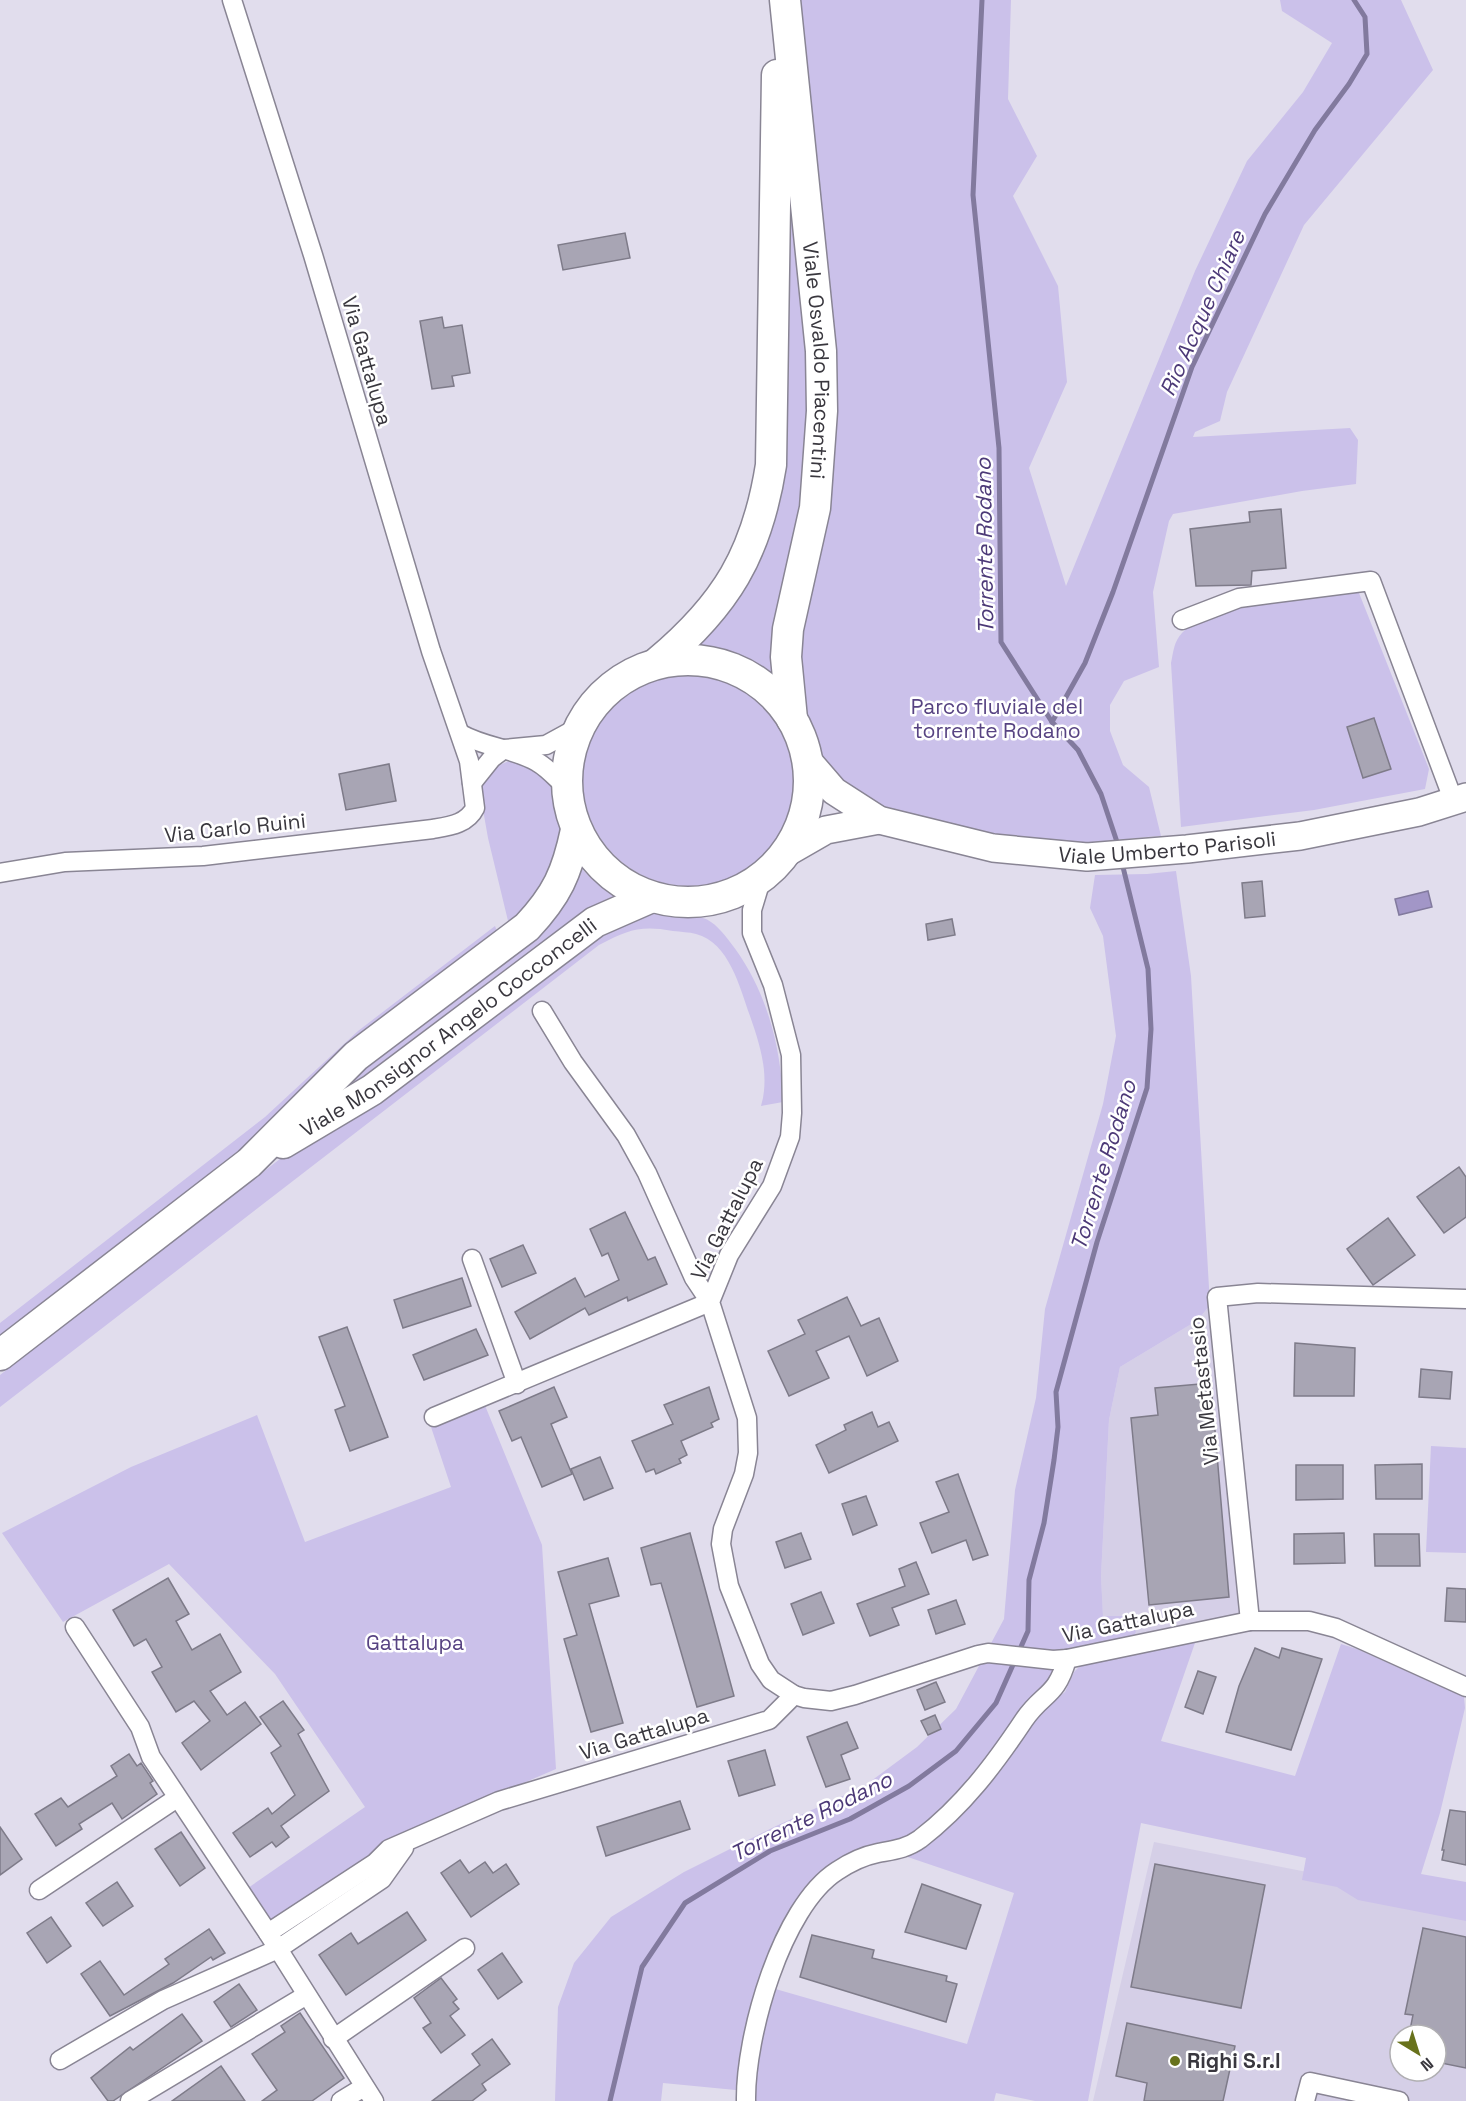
<svg xmlns="http://www.w3.org/2000/svg" width="1466" height="2101" font-family="'Space Grotesk',sans-serif">
	<rect width="100%" height="100%" fill="#e1dded"/>
	<g fill="#d5cfe7" fill-rule="evenodd">
		<polygon points="1217,1297 1250,1621 1128,1645 1103,1617 1101,1576 1109,1420 1120,1367 1198,1320"/>
		<path d="M1154,1842l312,61v198h-373zM1400,2035h36v36h-36z"/>
	</g>
	<g fill="#cbc1ea">
		<path d="M798,0h213l-3,99 29,57 -24,40 45,90 9,96 -38,86 37,118 129,-315 52,-110 56,-69 29,-49 -50,-32 -2,-11h121l32,70 -129,155 -77,167 -7,29 -25,11 -2,5 157,-9 8,12 -2,44 -54,7 -129,23 -4,7 -16,71 6,75 -35,14 -14,24v26l13,34 26,22 12,49c-37,2 -82,10 -118,7 -37,-4 -177,-34 -200,-57 -27,-25 -49,-98 -47,-134 0,-24 13,-56 18,-80z"/>
		<polygon points="786,122 813,429 774,674 731,651 697,644 747,579"/>
		<path d="M1357,588l72,181 -4,20 -111,21 -133,17 -10,-164c2,-10 3,-22 11,-30 29,-30 133,-38 175,-45z"/>
		<circle cx="689" cy="780" r="106"/>
		<path d="M509,761l22,5 22,20c0,16 10,44 9,55 -4,39 -27,59 -53,84l-21,-87 -9,-51 16,-20z"/>
		<polygon points="580,867 594,881 618,898 373,1078 321,1106"/>
		<path d="M1176,871l15,105 19,329 -12,15 -78,47 -11,53 -8,156 2,40h24l9,16 -10,17 -73,19 -2,12 -18,19 15,6 17,-13 9,-20 8,-8 114,-24 -35,101 134,35 46,-132 16,5 107,48 1,11 -25,105 -19,61 45,8v39l-108,-21 -21,-13 -35,-7 4,-22 -165,-35 -53,278h-53l-39,-8 -2,8h-240l8,-72 10,-41 195,56 47,-151 -121,-41c-76,-5 -127,113 -140,175 -4,21 -5,43 -7,64l-83,-8 -2,18h-106l3,-94 16,-44 37,-46 73,-45 92,-46 87,-39 54,-40 39,-38 48,-90 11,-129 21,-92 9,-89 58,-205 13,-68 -13,-100 -13,-28 5,-33 52,-1z"/>
		<path d="M638,912c21,1 45,-1 65,6 11,3 21,16 27,24 36,46 51,103 53,160l-22,4c9,-31 -1,-61 -11,-90 -10,-28 -21,-74 -54,-82 -7,-2 -15,-2 -23,-3 -33,-6 -45,-1 -74,14l-599,462v-32l289,-223 323,-230z"/>
		<polygon points="495,926 500,939 361,1044 225,1163 0,1339 0,1323 265,1117 358,1031"/>
		<polygon points="484,1403 542,1545 556,1769 391,1840 273,1922 248,1888 365,1807 275,1674 169,1564 63,1622 2,1533 131,1467 257,1415 305,1542 451,1487 430,1424"/>
		<polygon points="1431,1446 1466,1448 1466,1553 1426,1552"/>
	</g>
	<polygon fill="#a296c7" stroke="#827a9e" stroke-width="1.5" points="1428,891 1432,907 1399,915 1395,899"/>
	<g fill="none" stroke-linecap="round" stroke-linejoin="round">
		<g stroke="#827a9e" stroke-width="5">
			<polyline points="982,0 973,195 999,448 1001,642 1052,722 1078,750 1101,794 1118,845"/>
			<polyline points="1052,722 1085,663 1113,592 1192,367 1265,214 1315,130 1349,84 1367,54 1365,17 1354,0"/>
			<polyline points="610,2101 642,1967 685,1903 770,1851 850,1819 909,1786 956,1751 996,1703 1028,1631 1029,1580 1044,1523 1054,1460 1058,1427 1056,1392 1097,1242 1147,1088 1151,1029 1148,969 1122,863"/>
		</g>
	</g>
	<g fill="#a8a5b4" stroke="#7e7b89" stroke-width="1.5">
		<polygon points="625,233 630,258 563,270 558,245"/>
		<polygon points="442,317 444,328 462,325 470,373 452,376 454,386 432,389 420,321"/>
		<polygon points="1281,509 1286,568 1252,571 1251,585 1196,586 1190,529 1250,522 1249,512"/>
		<polygon points="1374,718 1391,769 1363,778 1347,727"/>
		<polygon points="389,764 396,801 346,810 339,774"/>
		<polygon points="1262,881 1265,916 1245,918 1242,883"/>
		<polygon points="952,919 955,935 928,940 926,924"/>
		<polygon points="1459,1167 1466,1177 1466,1217 1444,1233 1417,1197"/>
		<polygon points="625,1212 648,1260 655,1257 667,1284 628,1301 627,1297 589,1315 585,1308 530,1339 515,1312 522,1308 575,1278 585,1297 619,1280 608,1253 602,1256 590,1229"/>
		<polygon points="1388,1218 1415,1255 1373,1285 1347,1249"/>
		<polygon points="523,1245 536,1273 502,1287 490,1259"/>
		<polygon points="462,1278 471,1306 403,1328 394,1300"/>
		<polygon points="847,1297 861,1326 879,1318 898,1361 867,1376 849,1336 816,1351 829,1378 789,1396 768,1351 805,1334 798,1320"/>
		<polygon points="347,1327 388,1437 350,1451 335,1410 345,1406 319,1337"/>
		<polygon points="476,1329 488,1355 424,1380 413,1355"/>
		<polygon points="1295,1343 1355,1348 1354,1396 1294,1396"/>
		<polygon points="1421,1369 1452,1372 1450,1399 1419,1397"/>
		<polygon points="1211,1383 1229,1597 1149,1605 1131,1418 1158,1415 1155,1388"/>
		<polygon points="554,1387 567,1417 551,1424 572,1474 542,1487 521,1437 512,1441 499,1411"/>
		<polygon points="709,1387 719,1419 711,1423 713,1427 681,1441 687,1455 679,1459 681,1463 656,1474 654,1469 646,1472 632,1441 673,1424 664,1405"/>
		<polygon points="872,1412 878,1427 889,1422 898,1441 829,1473 816,1445 846,1430 844,1425"/>
		<polygon points="600,1457 613,1488 584,1500 571,1469"/>
		<polygon points="1422,1464 1422,1499 1376,1499 1375,1465"/>
		<polygon points="1296,1465 1343,1465 1343,1499 1296,1500"/>
		<polygon points="958,1474 988,1555 973,1560 966,1540 932,1553 920,1523 949,1512 936,1482"/>
		<polygon points="866,1496 877,1525 853,1535 842,1504"/>
		<polygon points="690,1533 734,1696 697,1707 661,1583 651,1585 641,1548"/>
		<polygon points="801,1533 811,1559 785,1568 776,1542"/>
		<polygon points="1344,1533 1345,1563 1294,1564 1294,1534"/>
		<polygon points="1374,1534 1419,1534 1420,1566 1375,1566"/>
		<polygon points="608,1558 619,1596 589,1604 623,1723 591,1732 564,1639 577,1635 558,1572"/>
		<polygon points="916,1562 929,1594 892,1608 899,1625 870,1636 857,1604 905,1586 899,1569"/>
		<polygon points="168,1578 189,1614 176,1621 192,1650 220,1634 241,1672 210,1691 227,1715 245,1702 261,1724 201,1770 182,1743 210,1721 194,1701 176,1712 152,1672 162,1667 146,1639 134,1646 113,1610"/>
		<polygon points="1447,1588 1466,1589 1466,1622 1445,1621"/>
		<polygon points="821,1592 834,1623 803,1635 791,1604"/>
		<polygon points="956,1600 965,1624 936,1634 928,1610"/>
		<polygon points="1255,1648 1279,1658 1282,1648 1322,1659 1291,1750 1226,1732 1239,1686"/>
		<polygon points="1198,1671 1216,1677 1203,1714 1185,1707"/>
		<polygon points="936,1682 945,1702 925,1710 917,1690"/>
		<polygon points="283,1701 304,1730 298,1734 329,1791 281,1826 289,1837 276,1847 272,1842 250,1857 233,1833 268,1808 272,1814 295,1795 271,1753 281,1746 260,1717"/>
		<polygon points="935,1715 941,1729 928,1735 921,1721"/>
		<polygon points="847,1722 858,1748 841,1755 850,1779 826,1787 807,1737"/>
		<polygon points="765,1750 775,1785 739,1796 728,1761"/>
		<polygon points="129,1754 137,1766 141,1763 153,1781 150,1783 157,1794 122,1819 112,1803 79,1824 82,1829 56,1846 35,1814 61,1798 68,1807 117,1776 111,1766"/>
		<polygon points="680,1801 690,1829 606,1856 597,1827"/>
		<polygon points="1450,1810 1466,1812 1466,1865 1442,1860 1444,1850 1442,1850"/>
		<polygon points="0,1827 22,1859 0,1875"/>
		<polygon points="181,1832 205,1868 180,1886 155,1849"/>
		<polygon points="460,1860 469,1873 485,1862 493,1873 506,1864 519,1884 471,1917 441,1873"/>
		<polygon points="1155,1864 1265,1885 1241,2008 1131,1987"/>
		<polygon points="117,1882 133,1906 103,1926 86,1903"/>
		<polygon points="922,1884 981,1905 966,1949 905,1932"/>
		<polygon points="407,1912 426,1940 346,1995 319,1955 351,1933 358,1944"/>
		<polygon points="51,1917 71,1946 47,1963 27,1933"/>
		<polygon points="1423,1928 1466,1937 1466,2068 1436,2062 1436,2035 1409,2035 1413,2015 1405,2014"/>
		<polygon points="209,1929 225,1953 213,1960 211,1957 173,1983 110,2016 81,1974 100,1961 124,1995 169,1964 165,1959"/>
		<polygon points="812,1935 874,1950 872,1958 947,1976 946,1981 957,1984 946,2022 800,1977"/>
		<polygon points="502,1953 522,1982 498,1999 478,1970"/>
		<polygon points="441,1978 457,1999 453,2002 459,2009 450,2016 465,2035 441,2053 423,2028 431,2023 414,1998"/>
		<polygon points="239,1984 257,2010 231,2027 214,2002"/>
		<polygon points="300,2013 344,2078 312,2101 262,2101 277,2090 252,2054 285,2032 281,2026"/>
		<polygon points="182,2014 202,2041 113,2101 108,2101 91,2078 130,2047 133,2050"/>
		<polygon points="1127,2023 1235,2046 1223,2101 1144,2101 1147,2083 1116,2076"/>
		<polygon points="492,2039 510,2064 482,2084 486,2090 472,2101 432,2101 480,2065 472,2054"/>
		<polygon points="221,2066 245,2101 172,2101"/>
	</g>
	<g fill="none" stroke-linecap="round" stroke-linejoin="round">
		<defs>
			<g id="street">
				<polyline points="1182,620 1239,598 1371,581 1454,802"/>
				<path d="M461,734c25,14 52,14 76,28 11,6 20,17 29,25"/>
				<polyline points="472,783 492,758 504,749 546,745 579,727"/>
				<path d="M0,873l65,-11 138,-6 230,-27c17,-3 34,-5 42,-21l-6,-47 -38,-110 -118,-396 -81,-255"/>
				<polyline points="762,877 752,910 752,933 773,985 791,1055 792,1113 790,1137 772,1186 729,1255 710,1302 747,1418 748,1453 744,1474 723,1529 721,1544 729,1586 760,1664 771,1680 794,1695 804,1698 831,1701 855,1695 978,1655 988,1653 1053,1660 1067,1659 1250,1621 1309,1621 1336,1628 1466,1687"/>
				<polyline points="472,1259 517,1384"/>
				<polyline points="434,1417 710,1302 694,1278 647,1173 626,1135 573,1062 542,1011"/>
				<polyline points="1250,1621 1217,1297 1258,1293 1466,1299"/>
				<polyline points="75,1627 140,1727 151,1757 268,1933 374,2101"/>
				<polyline points="39,1890 177,1798"/>
				<polyline points="268,1933 375,1863 389,1849 499,1801 769,1720 794,1695"/>
				<polyline points="333,2039 465,1948"/>
				<polyline points="60,2060 163,2000 278,1949 382,1879 404,1848"/>
				<polyline points="130,2101 305,1996"/>
				<polyline points="341,2101 364,2087"/>
				<path d="M746,2101c-1,-64 35,-194 91,-230 12,-8 26,-15 41,-18 16,-3 28,-4 42,-14 43,-33 74,-74 104,-119 19,-28 32,-22 43,-61"/>
				<polyline points="1305,2101 1310,2082 1399,2101"/>
			</g>
			<g id="secondary">
				<path id="s1" d="M809,762l25,29 45,29 114,28 94,9 100,-8 113,-13 119,-24 47,-15"/>
				<polyline points="786,853 826,830 879,820"/>
			</g>
			<g id="primary">
				<path id="s2" d="M785,0l36,351 1,60 -7,97 -27,121 -2,28 6,62"/>
				<circle cx="688" cy="781" r="121"/>
				<path d="M658,662c68,-57 99,-108 113,-197l6,-390"/>
				<path id="s3" d="M283,1143l89,-53 223,-168 57,-25"/>
				<path d="M0,1355l249,-192 107,-107 171,-129c30,-32 40,-54 49,-97"/>
			</g>
		</defs>
		<use href="#street" stroke="#898594" stroke-width="21"/>
		<use href="#secondary" stroke="#898594" stroke-width="30"/>
		<use href="#primary" stroke="#898594" stroke-width="33"/>
		<use href="#street" stroke="#fff" stroke-width="18"/>
		<use href="#secondary" stroke="#fff" stroke-width="27"/>
		<use href="#primary" stroke="#fff" stroke-width="30"/>
	</g>
	<circle fill="#68721c" stroke="#fff" stroke-width="2" cx="1175" cy="2061" r="6"/>
	<g text-anchor="middle" stroke-width="5" stroke-linejoin="round" paint-order="stroke">
		<g font-size="21" fill="#39373e" stroke="#fff">
			<text dy="7" stroke="none"><textPath href="#s2" startOffset="362">Viale Osvaldo Piacentini</textPath></text>
			<text transform="translate(367 361) rotate(74)" y="7">Via Gattalupa</text>
			<text transform="translate(235 828) rotate(-6)" y="7">Via Carlo Ruini</text>
			<text dy="7" stroke="none"><textPath href="#s1" startOffset="384">Viale Umberto Parisoli</textPath></text>
			<text dy="7" stroke="none"><textPath href="#s3" startOffset="202">Viale Monsignor Angelo Cocconcelli</textPath></text>
			<text transform="translate(727 1219) rotate(-63)" y="7">Via Gattalupa</text>
			<text transform="translate(1204 1391) rotate(-96)" y="7">Via Metastasio</text>
			<text transform="translate(1128 1622) rotate(-12)" y="7">Via Gattalupa</text>
			<text transform="translate(644 1734) rotate(-17)" y="7">Via Gattalupa</text>
		</g>
		<g font-size="21" fill="#574382" stroke="#fff">
			<text x="997" y="714">Parco fluviale del<tspan x="997" dy="24">torrente Rodano</tspan></text>
			<text x="415" y="1650">Gattalupa</text>
		</g>
		<g font-size="21" font-weight="bold" fill="#39373e" stroke="#fff" text-anchor="start">
			<text x="1187" y="2068">Righi S.r.l</text>
		</g>
		<g font-size="22" font-style="italic" fill="#4c3977" stroke="#fff">
			<text transform="translate(1202 313) rotate(-66)" y="8">Rio Acque Chiare</text>
			<text transform="translate(984 546) rotate(-91)" y="8">Torrente Rodano</text>
			<text transform="translate(1103 1165) rotate(-73)" y="8">Torrente Rodano</text>
			<text transform="translate(811 1816) rotate(-26)" y="8">Torrente Rodano</text>
		</g>
	</g>
	<g transform="translate(1418 2053) rotate(142)"><circle r="28" fill="#ffffff" stroke="#b0afb2" stroke-width="1.5"/>
	<path d="M0-4.5L10 22L0 15L-10 22Z" fill="#68721c"/>
	<text y="-9" font-size="16" font-weight="bold" text-anchor="middle" fill="#39373e">N</text>
	</g>
</svg>
